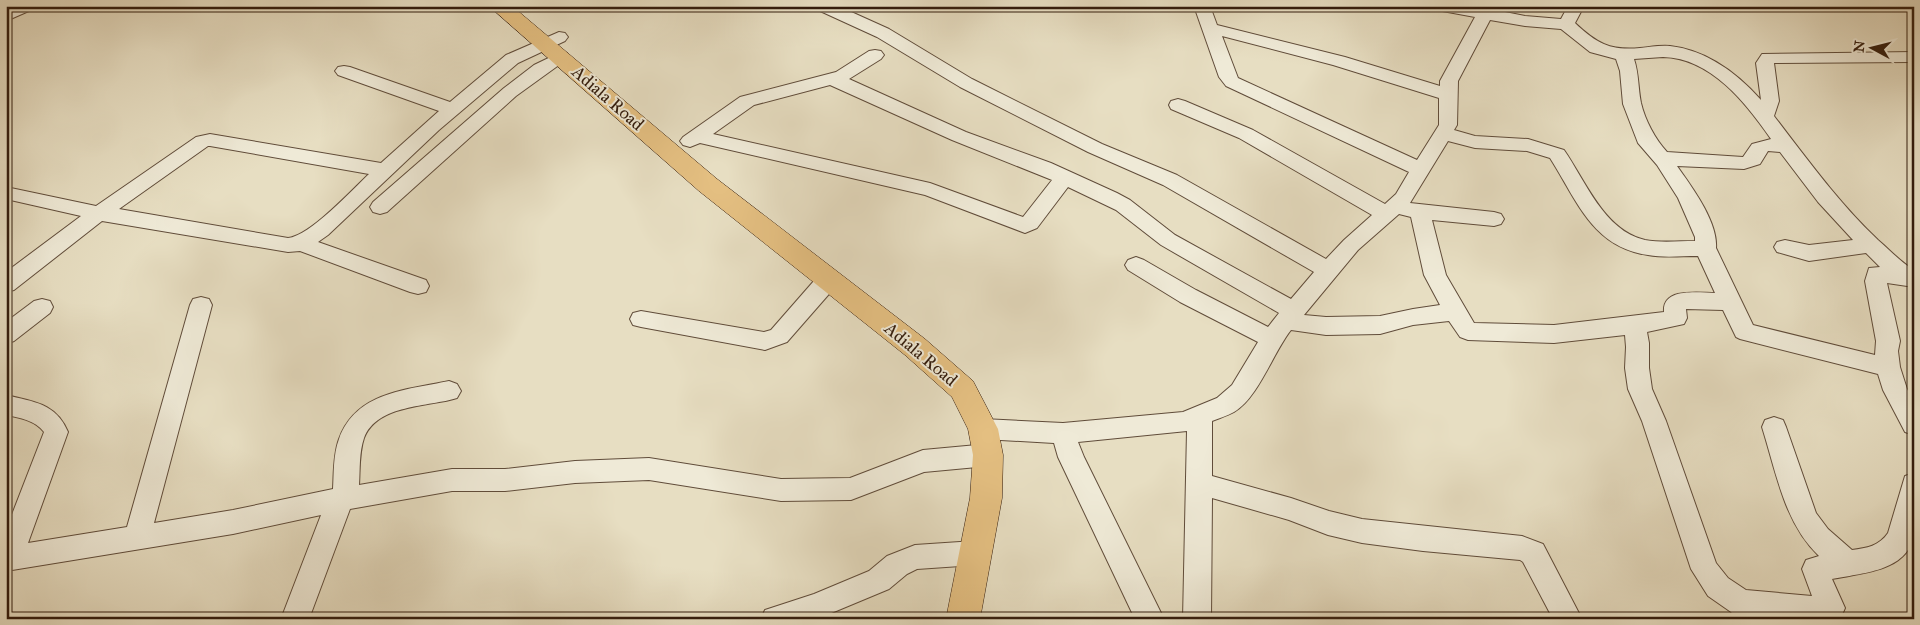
<svg xmlns="http://www.w3.org/2000/svg" width="1920" height="625" font-family="'IM FELL Great Primer',serif">
	<rect width="100%" height="100%" fill="#e7dec2"/>
	<filter id="stains"><feTurbulence type="fractalNoise" baseFrequency=".004" numOctaves="4"/><feColorMatrix values="0 0 0 0 .2 0 0 0 0 .09 0 0 0 0 .02 0 0 0 .5 -.17"/></filter>
	<radialGradient id="worn" r=".72"><stop offset=".6" stop-color="#630" stop-opacity="0"/><stop offset="1" stop-color="#630" stop-opacity=".3"/></radialGradient>
	<g fill="none" stroke-linecap="round" stroke-linejoin="round">
		<defs>
			<g id="minor">
				<polygon points="12,6 33,6 31,10 6,21 6,9"/>
				<path d="M816,6h22l51,23 83,50 130,65 75,31 149,84 18,-19 28,-25 -133,-77 -68,-29 -2,-4 2,-4 7,-2 7,2 68,29 132,74 11,-10 13,-22 -183,-86 -7,-9 -25,-71h16l7,19 128,32 95,29v-5l35,-64 -38,-7 -2,-4h62l-2,4 30,6 36,3 7,-13h16l-9,17c21,20 35,28 65,25 10,-1 20,-3 30,-2 36,4 67,27 91,54l-5,-37 6,-9 152,-2v10h-2l-138,1 5,38 -5,15c33,43 64,86 104,124 12,10 22,22 36,30v17l-27,-4 13,58 -2,10 2,16 7,22 7,13v33l-9,-3 -22,-42 -5,-16 -138,-35 -4,-2 -13,-27 -37,-1 1,9 -3,6 -37,8 2,11v25l3,21 14,32 50,142 12,15 18,12 66,6 -10,-27 4,-9 13,-4c-35,-33 -43,-85 -57,-129l3,-7 9,-3 9,3 3,7 30,86 12,16 24,21c15,-2 27,-4 36,-17l17,-57 9,-3c0,19 3,44 0,62 -7,37 -53,38 -82,44l13,29 -4,9 -3,2h-102l-5,-7 -23,-16 -17,-27 -49,-148 -14,-32 -3,-21 1,-21 -1,-12 -71,8 -86,-3 -8,-3 -11,-16 -36,4 -33,9 -54,1 -35,-5c-18,23 -33,68 -57,82 -7,4 -15,6 -22,9v55l79,22 38,13 33,8 160,17 21,8 39,75h-29l-30,-57 -3,-2 -97,-9 -61,-8 -34,-8 -39,-15 -77,-22 -1,121h-28l4,-188 -109,11 6,15 80,162h-29l-77,-162 -4,-14 -71,-4 -9,-3 -3,-7 3,-7 9,-3 80,4 120,-11 34,-14 15,-13 26,-43 -78,-40 -52,-32 -3,-5 3,-5 8,-3 8,3 52,30 72,37 11,-14 -118,-68 -45,-35 -48,-23 -31,41 -12,5 -100,-38 -225,-52 -10,4 -7,-2 -3,-4 3,-4 57,-40 96,-25 33,-21 6,-1 6,1 3,4 -3,4 -32,20 117,53 85,31 66,30 13,7 45,35 116,64 23,-27 -151,-87 -75,-33 -128,-65 -83,-50 -59,-27zM1490,20l35,6 36,3 29,23 26,7 4,12 3,33 15,39 19,22 21,33 17,39v4c-16,0 -34,2 -50,-1 -41,-9 -60,-60 -81,-90l-36,-11 -53,-3 -21,-6 3,-5 1,-44zM1222,36l111,29 106,33v27l-22,35 -179,-82zM1663,57c48,1 83,46 108,82l-19,5 -9,13 -76,-5c-12,-13 -22,-32 -26,-49 -3,-15 -2,-29 -7,-44zM830,85l122,55 100,40 -29,37 -93,-34 -217,-49 41,-29zM1448,141l27,7 52,3 23,7c27,42 42,89 98,97 16,3 33,1 50,1l17,37c-16,0 -53,-6 -51,19l-110,13 -80,-2 -28,-48 -14,-55 62,6 7,-2 3,-5 -3,-5 -7,-2 -84,-9zM1768,151l12,1 38,50 35,38 -44,5 -24,-5 -8,2 -3,5 3,5 32,9 57,-8 14,14 -11,1 -4,13 11,60 -1,14 -122,-30 -37,-77c2,-26 -24,-61 -39,-82l67,3 16,-5zM1399,214l12,3 13,58 16,30 -27,4 -33,7 -54,1 -22,-2 54,-65z"/>
				<path d="M559,32l6,1 3,4 -3,4 -47,22 -79,67 -111,105 -10,7 108,38 3,6 -3,6 -8,2 -8,-2 -110,-41 -12,1 -186,-31 -88,69 -8,2v-20l75,-56 -75,-17v-12l90,19 100,-69 14,-3 171,29 58,-52 -101,-36 -3,-4 3,-4 6,-1 6,1 100,35 56,-47zM208,146h2l159,28c-17,16 -59,62 -81,64l-169,-29z"/>
				<polygon points="561,52 567,53 570,57 516,96 387,212 380,214 373,212 370,207 373,202 504,88 534,65"/>
				<polygon points="828,272 836,274 839,280 836,286 787,342 765,350 641,327 633,325 630,319 633,313 641,311 764,332 771,330 820,274"/>
				<path d="M201,297l8,2 3,6 -58,218 79,-13 100,-21c1,-16 0,-34 6,-50 17,-47 67,-49 110,-58l8,3 4,7 -4,7c-28,9 -80,6 -93,40 -5,14 -4,31 -5,47l93,-16h53l70,-8 74,-3 132,21 69,-1 73,-28 65,-6 9,4 4,7 -4,7 -9,4 -64,6 -73,28 -70,1 -132,-21 -74,3 -70,8h-53l-102,18 -41,110h-28l40,-104 -88,19 -227,37v-41l38,-98c-9,-12 -24,-14 -38,-17v-20c28,7 50,8 62,37l-40,111 99,-16 63,-222 3,-6z"/>
				<polygon points="42,299 50,301 53,307 50,313 14,341 6,344 6,322 34,301"/>
				<polygon points="975,541 985,544 989,553 985,562 975,565 917,569 907,574 889,589 817,619 761,619 765,610 814,594 869,571 887,556 915,545"/>
			</g>
			<polygon id="major" points="489,6 512,6 717,179 925,339 973,381 998,429 1003,455 1002,498 980,619 946,619 970,498 973,455 968,429 952,397 905,355 699,191"/>
		</defs>
		<use href="#minor" stroke="#604c3a" stroke-width="2"/>
		<use href="#major" stroke="#331c0d" stroke-width="1"/>
		<use href="#minor" fill="#efead7" fill-rule="evenodd"/>
		<use href="#major" fill="#e4bf81" fill-rule="evenodd"/>
	</g>
	<g text-anchor="middle" stroke-width="4" stroke-linejoin="round" paint-order="stroke">
		<g font-size="18" fill="#331c0d" stroke="#efead7">
			<text transform="translate(608 98) rotate(41)" y="6">Adiala Road</text>
			<text transform="translate(921 354) rotate(40)" y="6">Adiala Road</text>
		</g>
	</g>
	<rect width="1920" height="625" fill="none" stroke="#e7dec2" stroke-width="25"/>
	<rect x="8" y="8" width="1905" height="610" fill="none" stroke="#331c0d" stroke-width="2.5"/>
	<rect x="12" y="12" width="1895" height="600" fill="none" stroke="#331c0d"/>
	<g transform="translate(1872 48) rotate(277)" stroke="#efead7" stroke-width="4" paint-order="stroke">
	<path d="M0-4L9 19L0 12L-9 19Z" fill="#331c0d"/>
	<text y="-8" font-size="14" font-weight="bold" text-anchor="middle" fill="#331c0d">N</text>
	</g>
	<rect width="100%" height="100%" filter="url(#stains)"/>
	<rect width="100%" height="100%" fill="url(#worn)"/>
</svg>
